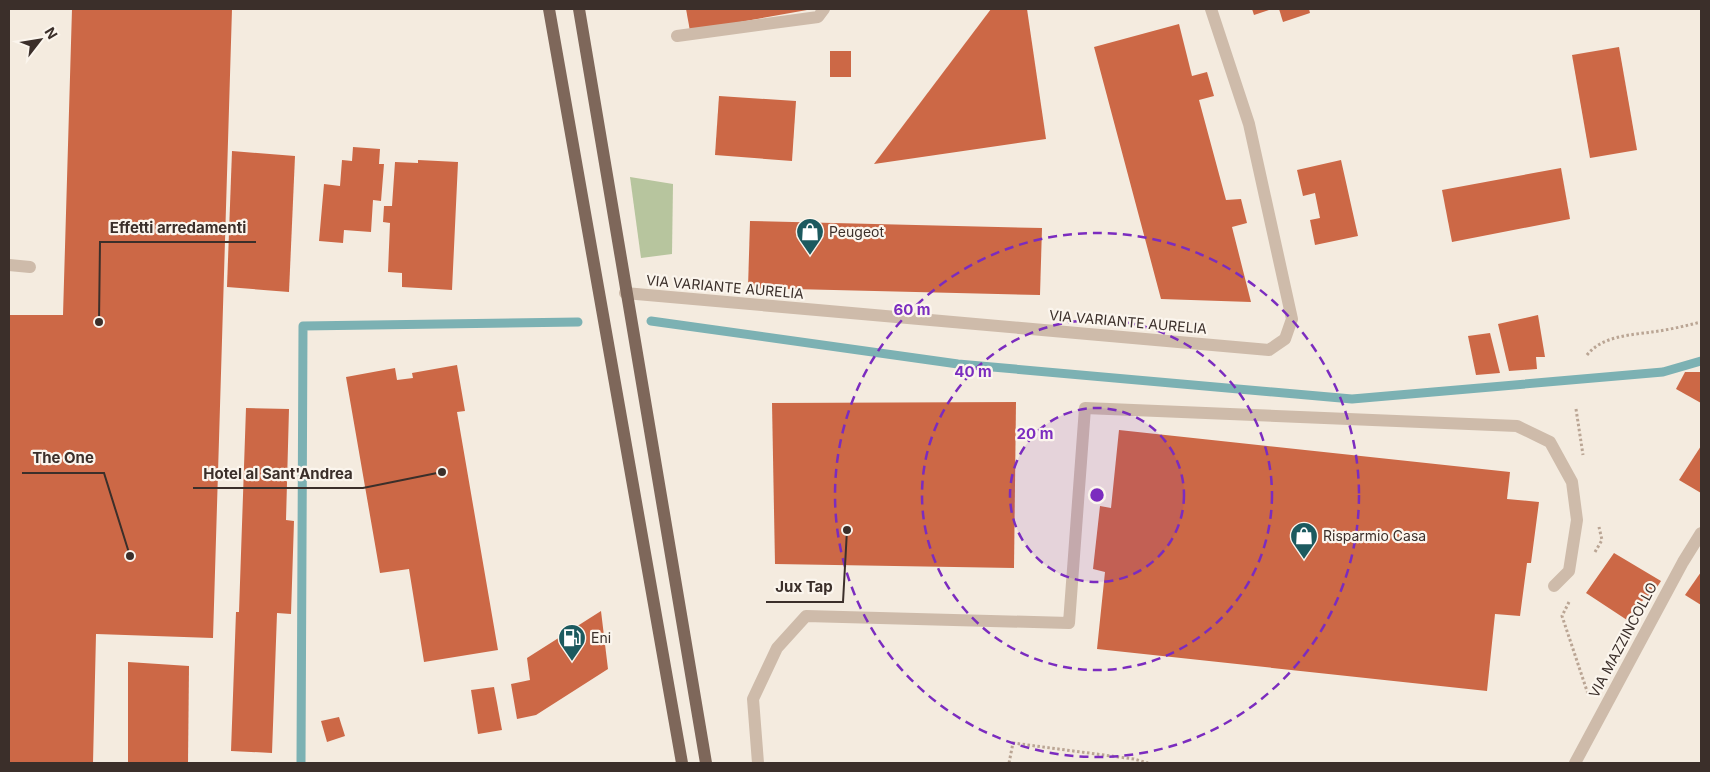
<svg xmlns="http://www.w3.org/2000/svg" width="1710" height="772" font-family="Inter,sans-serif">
	<rect width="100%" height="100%" fill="#f4ebdf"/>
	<polygon fill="#b7c59e" points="630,177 673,184 672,254 641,258"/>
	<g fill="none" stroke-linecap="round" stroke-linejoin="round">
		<g stroke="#7cb1b3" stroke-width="9">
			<polyline points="651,321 958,364 1352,399 1663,372 1701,361"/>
			<polyline points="301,763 303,326 578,322"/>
		</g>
	</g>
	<g fill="#cc6846">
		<polygon points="72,9 232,9 213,638 96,634 93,763 9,763 9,315 63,315"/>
		<polygon points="686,9 807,9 807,10 690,31"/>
		<polygon points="991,9 1027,9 1046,139 874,164"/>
		<polygon points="1252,9 1272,9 1254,15"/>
		<polygon points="1279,9 1309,9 1310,13 1283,22"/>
		<polygon points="1179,24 1192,76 1207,72 1214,96 1199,100 1226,200 1241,199 1247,223 1232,227 1251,302 1161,299 1094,47"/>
		<polygon points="1619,47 1637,150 1590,158 1572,55"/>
		<rect x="830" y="51" width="21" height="26"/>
		<polygon points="719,96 796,101 792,161 715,155"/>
		<polygon points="353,147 380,149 379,164 384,164 381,201 373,200 371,232 344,230 343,243 319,241 324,184 340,186 342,160 352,161"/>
		<polygon points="232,151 295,156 289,292 227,287"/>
		<polygon points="418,160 458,162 452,290 402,287 402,273 388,272 390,223 383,222 384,206 392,206 395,162 418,163"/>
		<polygon points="1341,160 1358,236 1315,245 1310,220 1320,218 1315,193 1303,196 1297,170"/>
		<polygon points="1561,168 1570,219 1452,242 1442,190"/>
		<polygon points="750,221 1042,228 1040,295 748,288"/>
		<polygon points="1538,315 1545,357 1536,357 1537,369 1509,371 1498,324"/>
		<polygon points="1490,333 1500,373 1476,375 1468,336"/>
		<polygon points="457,365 465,411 457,412 498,650 424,662 409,569 380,573 346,377 395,368 397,380 413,378 412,373"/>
		<polygon points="1685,372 1701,372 1701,403 1676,389"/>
		<polygon points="1016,402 1014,568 775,564 772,403"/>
		<polygon points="246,408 289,409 286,520 294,521 291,614 277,613 272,753 231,751 236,612 239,612"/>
		<polygon points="1119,430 1510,472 1507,499 1539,502 1531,563 1527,563 1520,616 1495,614 1487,691 1097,649 1105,572 1093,569 1100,506 1111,508"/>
		<polygon points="1701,446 1701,493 1679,480"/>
		<polygon points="1614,553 1661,581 1648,601 1644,599 1627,620 1586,593"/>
		<polygon points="1701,572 1701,605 1685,595"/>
		<polygon points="601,611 608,669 536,715 517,719 511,684 530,680 527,658"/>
		<polygon points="128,662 189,666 188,763 128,763"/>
		<polygon points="494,687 502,730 478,734 471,690"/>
		<polygon points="339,717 345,736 327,742 321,721"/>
	</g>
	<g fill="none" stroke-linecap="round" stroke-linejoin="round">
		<g stroke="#baa594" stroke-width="3" stroke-dasharray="2.5 2.5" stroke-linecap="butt">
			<path d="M1587,355c15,-19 43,-20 65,-23 16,-2 33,-6 49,-10"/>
			<polyline points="1576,409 1583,455"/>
			<polyline points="1595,552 1602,540 1599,527"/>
			<polyline points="1569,602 1562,616 1588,694"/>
			<polyline points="1009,763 1013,743 1134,759 1148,763"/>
		</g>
		<g stroke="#cebbaa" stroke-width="12">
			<polyline points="677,36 818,17 824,9"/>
			<polyline points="9,265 30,267"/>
			<polyline points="625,293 1269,350 1285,339 1292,319 1249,124 1211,9"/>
			<polyline points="758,763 753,699 777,648 806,616 1069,623 1085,408 1517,426 1550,442 1572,482 1577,520 1569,571 1554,586"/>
			<polyline points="1575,763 1683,562 1701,533"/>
		</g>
		<g stroke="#7e675a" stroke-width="12">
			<polyline points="549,9 682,763"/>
			<polyline points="579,9 706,763"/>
		</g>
	</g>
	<circle cx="1097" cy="495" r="87" fill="#7b2cbf" fill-opacity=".12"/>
	<g fill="none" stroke="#7b2cbf" stroke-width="2.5" stroke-dasharray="9 6">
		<circle cx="1097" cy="495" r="87"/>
		<circle cx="1097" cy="495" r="175"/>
		<circle cx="1097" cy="495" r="262"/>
	</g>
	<defs>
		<symbol id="shop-pin" viewBox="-11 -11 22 30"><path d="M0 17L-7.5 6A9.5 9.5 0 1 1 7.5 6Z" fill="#1c5a5f" stroke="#fbf5ed"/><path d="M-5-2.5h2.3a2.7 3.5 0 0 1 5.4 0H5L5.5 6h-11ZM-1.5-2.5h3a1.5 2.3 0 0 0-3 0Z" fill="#fff"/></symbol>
		<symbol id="fuel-pin" viewBox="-11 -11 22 30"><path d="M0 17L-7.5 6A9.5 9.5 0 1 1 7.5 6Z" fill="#1c5a5f" stroke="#fbf5ed"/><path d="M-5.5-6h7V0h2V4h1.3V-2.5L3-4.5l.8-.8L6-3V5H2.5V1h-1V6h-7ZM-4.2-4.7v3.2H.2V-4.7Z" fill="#fff"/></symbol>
	</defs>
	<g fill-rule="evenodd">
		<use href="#shop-pin" x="794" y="216" width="32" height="43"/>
		<use href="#shop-pin" x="1288" y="520" width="32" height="43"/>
		<use href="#fuel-pin" x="556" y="622" width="32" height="43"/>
	</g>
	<g text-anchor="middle" stroke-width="4.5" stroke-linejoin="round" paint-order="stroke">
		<g font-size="14" fill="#3b2f2a" stroke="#fbf5ed" text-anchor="start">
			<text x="829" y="237">Peugeot</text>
			<text x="1323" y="541">Risparmio Casa</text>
			<text x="591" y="643">Eni</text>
		</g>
		<g font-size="14" fill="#3b2f2a" stroke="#fbf5ed">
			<text transform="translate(725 287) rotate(5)" y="5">VIA VARIANTE AURELIA</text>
			<text transform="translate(1128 322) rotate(5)" y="5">VIA VARIANTE AURELIA</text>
			<text transform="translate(1623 640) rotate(-62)" y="5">VIA MAZZINCOLLO</text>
		</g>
	</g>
	<circle cx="1097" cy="495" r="8" fill="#7b2cbf" stroke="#fbf5ed" stroke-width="2.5"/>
	<g font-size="15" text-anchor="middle" font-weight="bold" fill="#7b2cbf" stroke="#fbf5ed" stroke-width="4.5" stroke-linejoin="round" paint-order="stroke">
		<text x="912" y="315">60 m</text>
		<text x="973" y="377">40 m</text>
		<text x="1035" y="439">20 m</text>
	</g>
	<path fill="none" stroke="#3b2f2a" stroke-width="2" d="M99 322L100 242H256M130 556L104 473H22M442 472L363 488H193M847 530L843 602H766"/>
	<g fill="#3b2f2a" stroke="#fbf5ed" stroke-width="2">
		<circle cx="99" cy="322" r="5"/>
		<circle cx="130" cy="556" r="5"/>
		<circle cx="442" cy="472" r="5"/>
		<circle cx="847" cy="530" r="5"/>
	</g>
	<g font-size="15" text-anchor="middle" font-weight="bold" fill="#3b2f2a" stroke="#fbf5ed" stroke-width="4.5" stroke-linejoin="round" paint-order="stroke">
		<text x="178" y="233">Effetti arredamenti</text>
		<text x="63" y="463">The One</text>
		<text x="278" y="479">Hotel al Sant'Andrea</text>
		<text x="804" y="592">Jux Tap</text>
	</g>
	<rect width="1710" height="772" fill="none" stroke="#3b2f2a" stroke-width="20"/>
	<g transform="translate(40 40) rotate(59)" stroke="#fbf5ed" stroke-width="4" paint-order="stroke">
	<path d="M0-4L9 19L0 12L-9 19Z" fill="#3b2f2a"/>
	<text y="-8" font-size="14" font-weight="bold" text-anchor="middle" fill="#3b2f2a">N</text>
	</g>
</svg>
